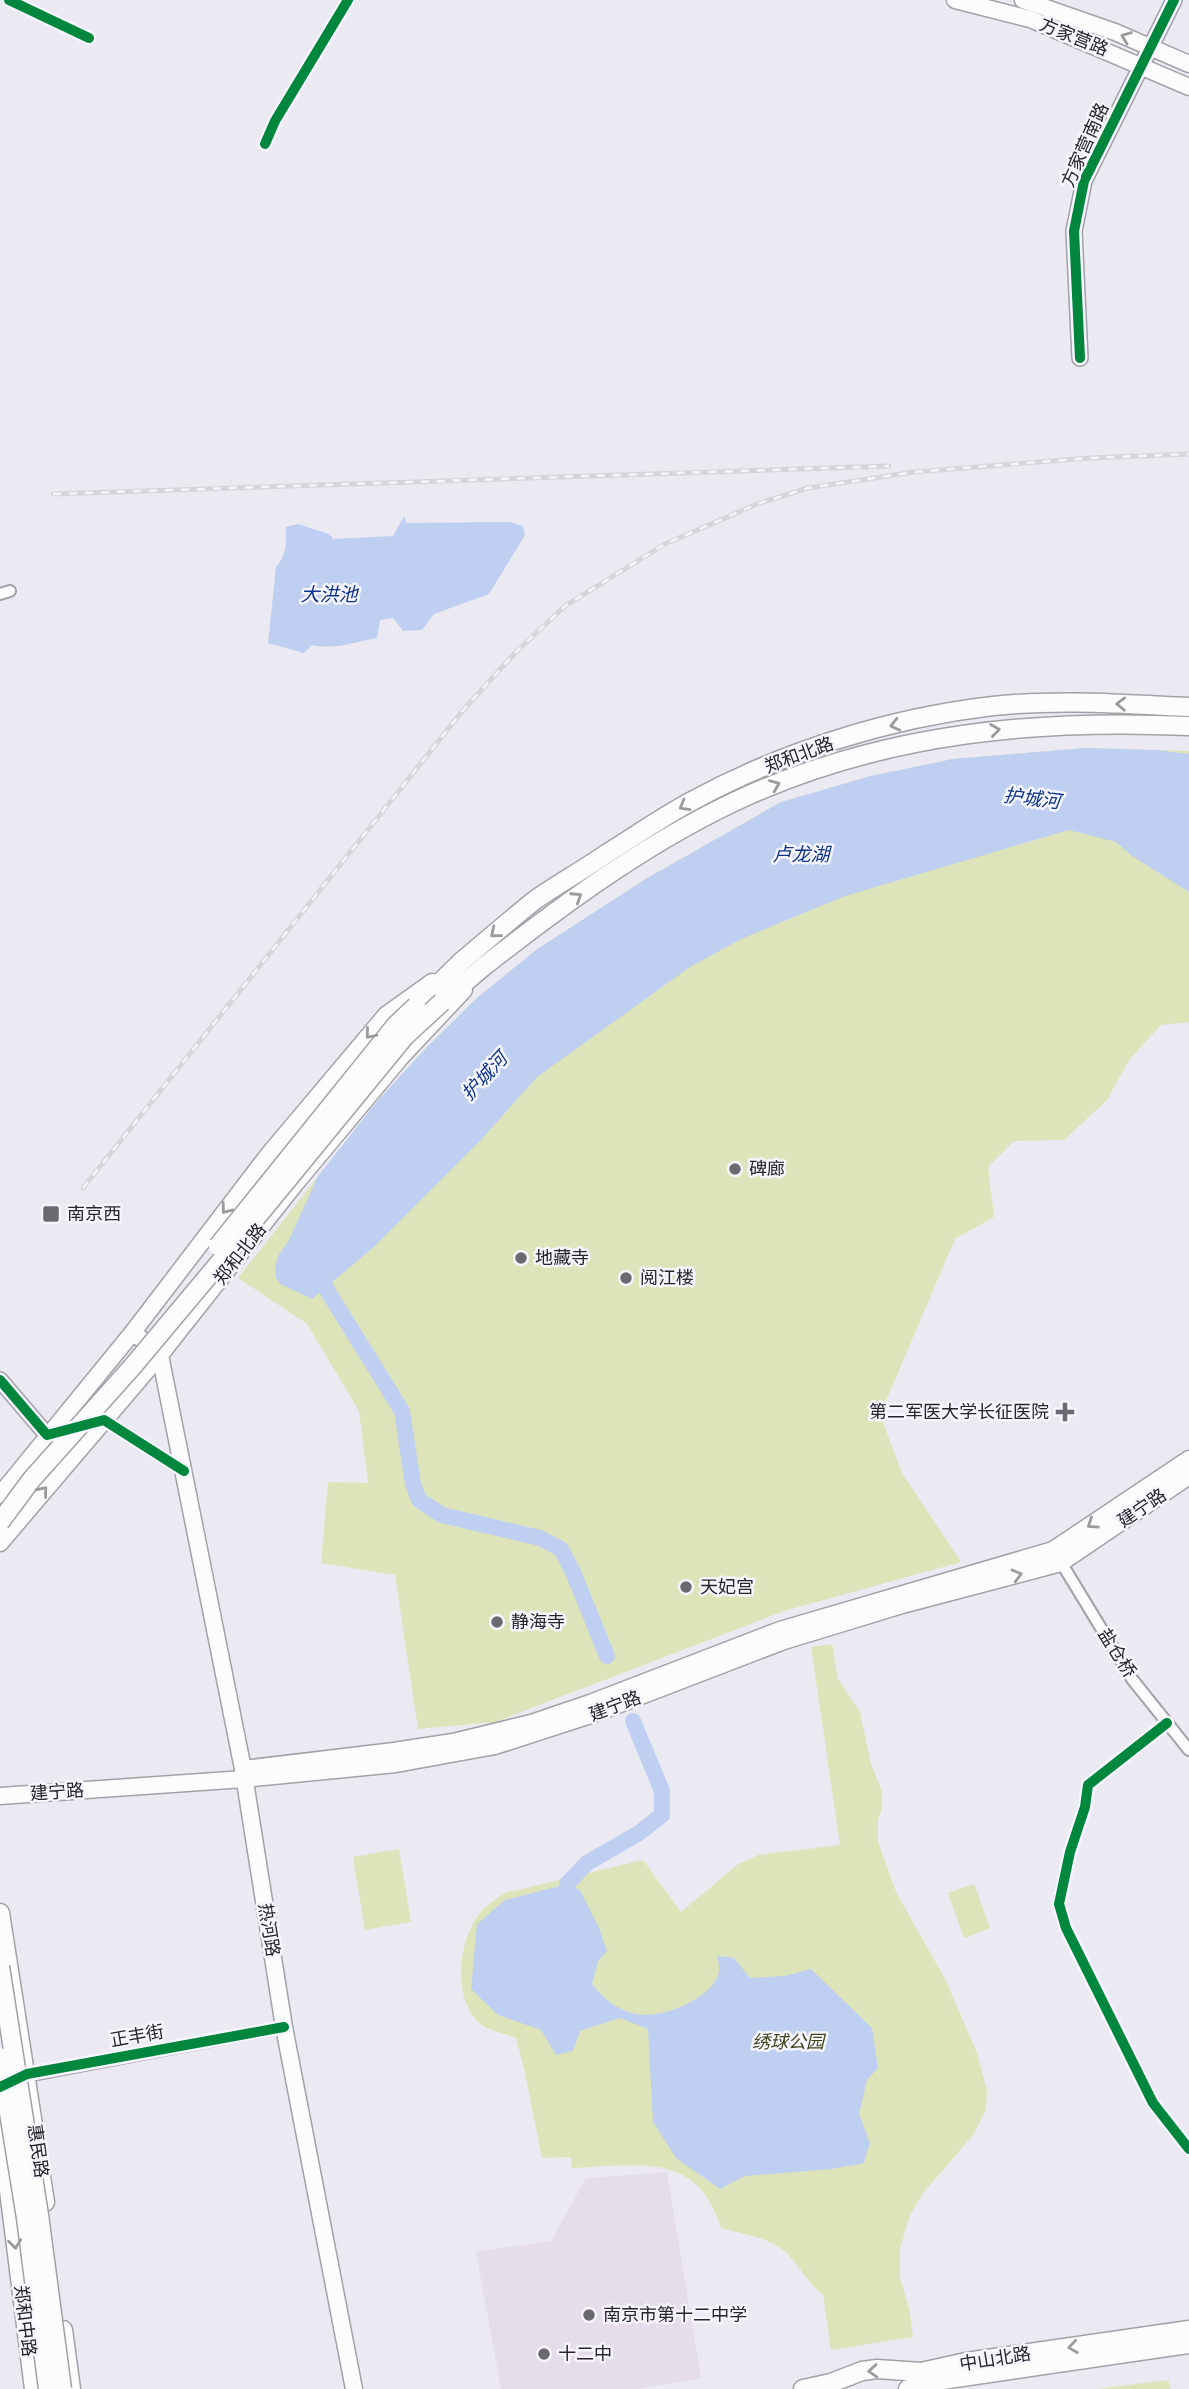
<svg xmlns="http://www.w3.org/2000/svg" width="1189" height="2389" font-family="'Crimson Pro','Noto Sans SC',serif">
	<rect width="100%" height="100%" fill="#ebeaf2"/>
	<polygon fill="#e6ddea" points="667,2172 701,2378 639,2389 501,2389 476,2252 551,2241 586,2178"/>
	<g fill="#dee4b9">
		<polygon points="1086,748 1189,751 1189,1022 1161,1025 1129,1060 1107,1100 1064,1140 1014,1141 988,1167 994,1217 955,1239 880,1415 902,1473 961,1562 784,1611 495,1722 418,1729 395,1575 321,1563 328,1482 368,1483 359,1411 307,1324 238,1278 379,1099 427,1047 477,998 536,950 644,880 781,802 871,776 953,759"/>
		<path d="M832,1644l6,35 22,33 11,52 11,27v18l-4,11v22l18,50 49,87 32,74 10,38 -1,18 -12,25 -51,59 -13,22 -10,33v29l10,35 3,25 -82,13 -8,-55c-17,-13 -25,-33 -40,-45 -16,-13 -42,-16 -62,-22 -24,-78 -83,-62 -149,-60l-1,-11 -29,1 -18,-90 -8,-30c-9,-4 -22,-6 -31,-11 -32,-21 -28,-76 -11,-105 7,-14 19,-21 31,-29l138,-33 38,52 56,-47 21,-10 82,-10 -29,-198z"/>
		<polygon points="399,1849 411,1922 365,1930 353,1857"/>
		<polygon points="974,1884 990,1928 964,1938 948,1893"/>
		<polygon points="1168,2380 1171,2389 1097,2389"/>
	</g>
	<g fill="#becff2">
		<path d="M404,516l2,7 103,-1 14,4 2,9 -36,59 -55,20 -12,16 -19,1 -10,-13 -13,2 -3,18c-23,4 -41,12 -65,7l-8,8 -36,-10 8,-76c11,-12 10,-24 10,-40l12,-3 31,10 4,5 60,-3z"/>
		<polygon points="1086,748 1157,750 1189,754 1189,892 1132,856 1116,842 1069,830 845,896 741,939 690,967 537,1077 480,1141 375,1246 312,1299 280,1284 276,1278 275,1267 278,1256 289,1240 318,1176 379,1099 427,1047 477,998 536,950 644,880 781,802 871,776 953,759"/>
		<path d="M567,1884l13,6 19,38 8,23 -9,10 -6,23c13,16 24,25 44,30 24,6 78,-16 83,-42 1,-4 -1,-12 -2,-16l17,2 16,20 34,-2 27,-7 61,59 6,40 -11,12 -8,34 11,29 -6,20 -32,6 -87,7 -25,13 -44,-31 -23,-36 -5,-93 -28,-11 -40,13 -7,20 -17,4 -15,-25 -43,-15 -27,-26 6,-65 28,-24z"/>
	</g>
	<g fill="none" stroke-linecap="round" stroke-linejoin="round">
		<g stroke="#becff2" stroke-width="16">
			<polyline points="317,1270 330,1295 402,1411 413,1484 419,1500 442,1515 540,1538 561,1549 573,1572 607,1656"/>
			<polyline points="567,1884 587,1863 639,1833 662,1815 662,1791 633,1721"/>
		</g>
		<defs>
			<g id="minor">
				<polyline points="9,0 89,38"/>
				<polyline points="265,144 275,121 348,0"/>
				<polyline points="0,594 10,591"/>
				<polyline points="100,1421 104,1420 184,1471"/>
				<polyline points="1059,1559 1132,1679 1189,1750"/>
				<polyline points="1167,1723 1088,1785 1085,1807 1070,1852 1059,1904 1066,1928 1153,2103 1189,2149"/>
				<polyline points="21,2077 284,2027"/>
			</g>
			<g id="tertiary">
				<polyline points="1080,358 1074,231 1084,181 1174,0"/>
				<polyline points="0,1380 47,1435"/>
			</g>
			<g id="secondary">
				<polyline points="955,0 1030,19 1189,87"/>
				<polyline points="1023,0 1115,32 1189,64"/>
				<polyline points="133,1332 160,1355 243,1769 284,2027 354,2389"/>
				<polyline points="0,1495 133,1332 269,1154 386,1015 432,982"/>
				<polyline points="0,1543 160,1355 295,1184 401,1057 464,990"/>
				<polyline points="243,1769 394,1751 453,1742 531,1723 590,1703 780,1630 1053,1550 1189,1459"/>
				<polyline points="0,1796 244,1779 396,1764 495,1746 594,1714 784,1641 902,1605 1061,1563 1189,1476"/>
				<polyline points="0,2127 33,2389"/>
			</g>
			<g id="primary">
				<path d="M462,961c24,-20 48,-41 73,-61 23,-16 48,-30 71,-46 29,-18 56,-37 86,-53 92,-50 197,-83 301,-95 65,-7 131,-2 196,1"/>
				<path d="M483,967c83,-65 170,-129 266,-172 140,-62 289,-76 440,-69"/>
				<polyline points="0,1913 45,2202"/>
				<polyline points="63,2330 71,2389"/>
				<polyline points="803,2389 831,2383 862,2371 877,2369 921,2372 966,2362 1189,2330"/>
				<polyline points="908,2389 942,2380 1189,2344"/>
			</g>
			<g id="trunk">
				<polyline points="442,1002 483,967"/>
				<polyline points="416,1006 462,961"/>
			</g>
		</defs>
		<use href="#minor" stroke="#a1a1a7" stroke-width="14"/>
		<use href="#tertiary" stroke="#a1a1a7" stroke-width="18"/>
		<use href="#secondary" stroke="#a1a1a7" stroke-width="19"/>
		<use href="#primary" stroke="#a1a1a7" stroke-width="21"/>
		<use href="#trunk" stroke="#a1a1a7" stroke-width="21"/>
		<use href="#minor" stroke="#fcfcfd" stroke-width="10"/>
		<use href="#tertiary" stroke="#fcfcfd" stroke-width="14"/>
		<use href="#secondary" stroke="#fcfcfd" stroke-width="16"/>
		<use href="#primary" stroke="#fcfcfd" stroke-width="18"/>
		<use href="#trunk" stroke="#fcfcfd" stroke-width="18"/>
		<defs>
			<g id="rail">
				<polyline points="53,494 889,466"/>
				<polyline points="83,1188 464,709 516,652 565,606 665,544 757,504 808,488 914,472 1089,458 1189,454"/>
			</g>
		</defs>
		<use href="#rail" stroke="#d6d6d8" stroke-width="5"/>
		<use href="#rail" stroke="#f6f5fe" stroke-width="2.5" stroke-dasharray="8" stroke-linecap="butt"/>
		<defs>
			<g id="trunk-bridge">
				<polyline points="218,1246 396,1025 416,1006"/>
				<polyline points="0,1522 32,1479 133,1366 215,1268 405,1036 442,1002"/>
				<polyline points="0,1967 39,2215 62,2389"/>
				<polyline points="0,2057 26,2218 48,2389"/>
			</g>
		</defs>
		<use href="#trunk-bridge" stroke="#a1a1a7" stroke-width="21" stroke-linecap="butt"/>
		<use href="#trunk-bridge" stroke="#fcfcfd" stroke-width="18"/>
		<defs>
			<g id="cycleway">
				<polyline points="9,0 89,38"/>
				<polyline points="265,144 275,121 348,0"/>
				<polyline points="1080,358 1074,231 1084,181 1174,0"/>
				<polyline points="0,1380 47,1435 104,1420 184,1471"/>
				<polyline points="1167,1723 1088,1785 1085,1807 1070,1852 1059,1904 1066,1928 1153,2103 1189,2149"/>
				<polyline points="0,2087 27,2074 284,2027"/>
			</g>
		</defs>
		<use href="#cycleway" stroke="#f6f5fe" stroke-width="15"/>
		<use href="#cycleway" stroke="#00873e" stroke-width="10"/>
	</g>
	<defs><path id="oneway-chevron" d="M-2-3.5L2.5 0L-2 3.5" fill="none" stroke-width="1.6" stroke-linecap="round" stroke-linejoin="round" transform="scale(1.75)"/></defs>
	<g stroke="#9b9b9e">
		<use href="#oneway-chevron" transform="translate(1126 37) rotate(-159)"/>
		<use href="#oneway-chevron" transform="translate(1121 704) rotate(-179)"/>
		<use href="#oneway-chevron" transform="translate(895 725) rotate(167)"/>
		<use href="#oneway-chevron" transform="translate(995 730) rotate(-8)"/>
		<use href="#oneway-chevron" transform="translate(775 785) rotate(-22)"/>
		<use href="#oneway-chevron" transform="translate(684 806) rotate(150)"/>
		<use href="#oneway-chevron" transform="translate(577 897) rotate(-33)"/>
		<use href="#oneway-chevron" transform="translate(495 933) rotate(141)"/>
		<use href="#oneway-chevron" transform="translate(370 1034) rotate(130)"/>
		<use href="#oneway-chevron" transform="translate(226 1209) rotate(127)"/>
		<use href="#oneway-chevron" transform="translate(43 1491) rotate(-51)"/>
		<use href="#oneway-chevron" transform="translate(1092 1524) rotate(146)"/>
		<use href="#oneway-chevron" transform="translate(1017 1575) rotate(-15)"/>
		<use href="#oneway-chevron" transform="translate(15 2244) rotate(83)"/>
		<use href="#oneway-chevron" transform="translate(1073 2347) rotate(172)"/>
		<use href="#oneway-chevron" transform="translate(873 2371) rotate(176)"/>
	</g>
	<g fill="#6a6a70" stroke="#f6f5fe" stroke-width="2.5">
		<circle cx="735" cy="1169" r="7"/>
		<rect x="42" y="1205" width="18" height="18" rx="3.5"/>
		<circle cx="521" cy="1258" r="7"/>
		<circle cx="626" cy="1278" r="7"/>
		<path d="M1061.5 1401.5h7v7h7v7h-7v7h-7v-7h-7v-7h7z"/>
		<circle cx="686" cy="1587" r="7"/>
		<circle cx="497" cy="1622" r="7"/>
		<circle cx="589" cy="2315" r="7"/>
		<circle cx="544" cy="2354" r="7"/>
	</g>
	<g text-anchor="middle" stroke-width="5" stroke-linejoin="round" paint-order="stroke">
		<g font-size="18" fill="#25252a" stroke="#f6f5fe">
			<text transform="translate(1074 37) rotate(22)" y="6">方家营路</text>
			<text transform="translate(1085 145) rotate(-66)" y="6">方家营南路</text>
			<text transform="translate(799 755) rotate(-20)" y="6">郑和北路</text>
			<text transform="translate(240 1254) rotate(-52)" y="6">郑和北路</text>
			<text transform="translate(1142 1508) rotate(-34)" y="6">建宁路</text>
			<text transform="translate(1117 1653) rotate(58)" y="6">盐仓桥</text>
			<text transform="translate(615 1706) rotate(-21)" y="6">建宁路</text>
			<text transform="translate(57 1792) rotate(-4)" y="6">建宁路</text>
			<text transform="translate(269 1930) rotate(81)" y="6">热河路</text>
			<text transform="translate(137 2036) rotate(-10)" y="6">正丰街</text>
			<text transform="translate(38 2151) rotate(82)" y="6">惠民路</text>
			<text transform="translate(25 2321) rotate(83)" y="6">郑和中路</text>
			<text transform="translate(995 2359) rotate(-9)" y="6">中山北路</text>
		</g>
		<g font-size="18" fill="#25252a" stroke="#f6f5fe" text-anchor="start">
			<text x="749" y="1175">碑廊</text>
			<text x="67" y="1220">南京西</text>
			<text x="535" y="1264">地藏寺</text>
			<text x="640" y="1284">阅江楼</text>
			<text x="1049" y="1418" text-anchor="end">第二军医大学长征医院</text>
			<text x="700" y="1593">天妃宫</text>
			<text x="511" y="1628">静海寺</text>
			<text x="603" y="2321">南京市第十二中学</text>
			<text x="558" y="2360">十二中</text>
		</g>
		<g font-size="18" font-style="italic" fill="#40451d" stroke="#f6f5fe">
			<text x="788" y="2048">绣球公园</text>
		</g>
		<g font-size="19" font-style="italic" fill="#0d358c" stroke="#f6f5fe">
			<text x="329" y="601">大洪池</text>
			<text transform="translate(1032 798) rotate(7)" y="7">护城河</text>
			<text x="801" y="861">卢龙湖</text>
			<text transform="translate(484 1076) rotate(-47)" y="7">护城河</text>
		</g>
	</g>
</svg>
